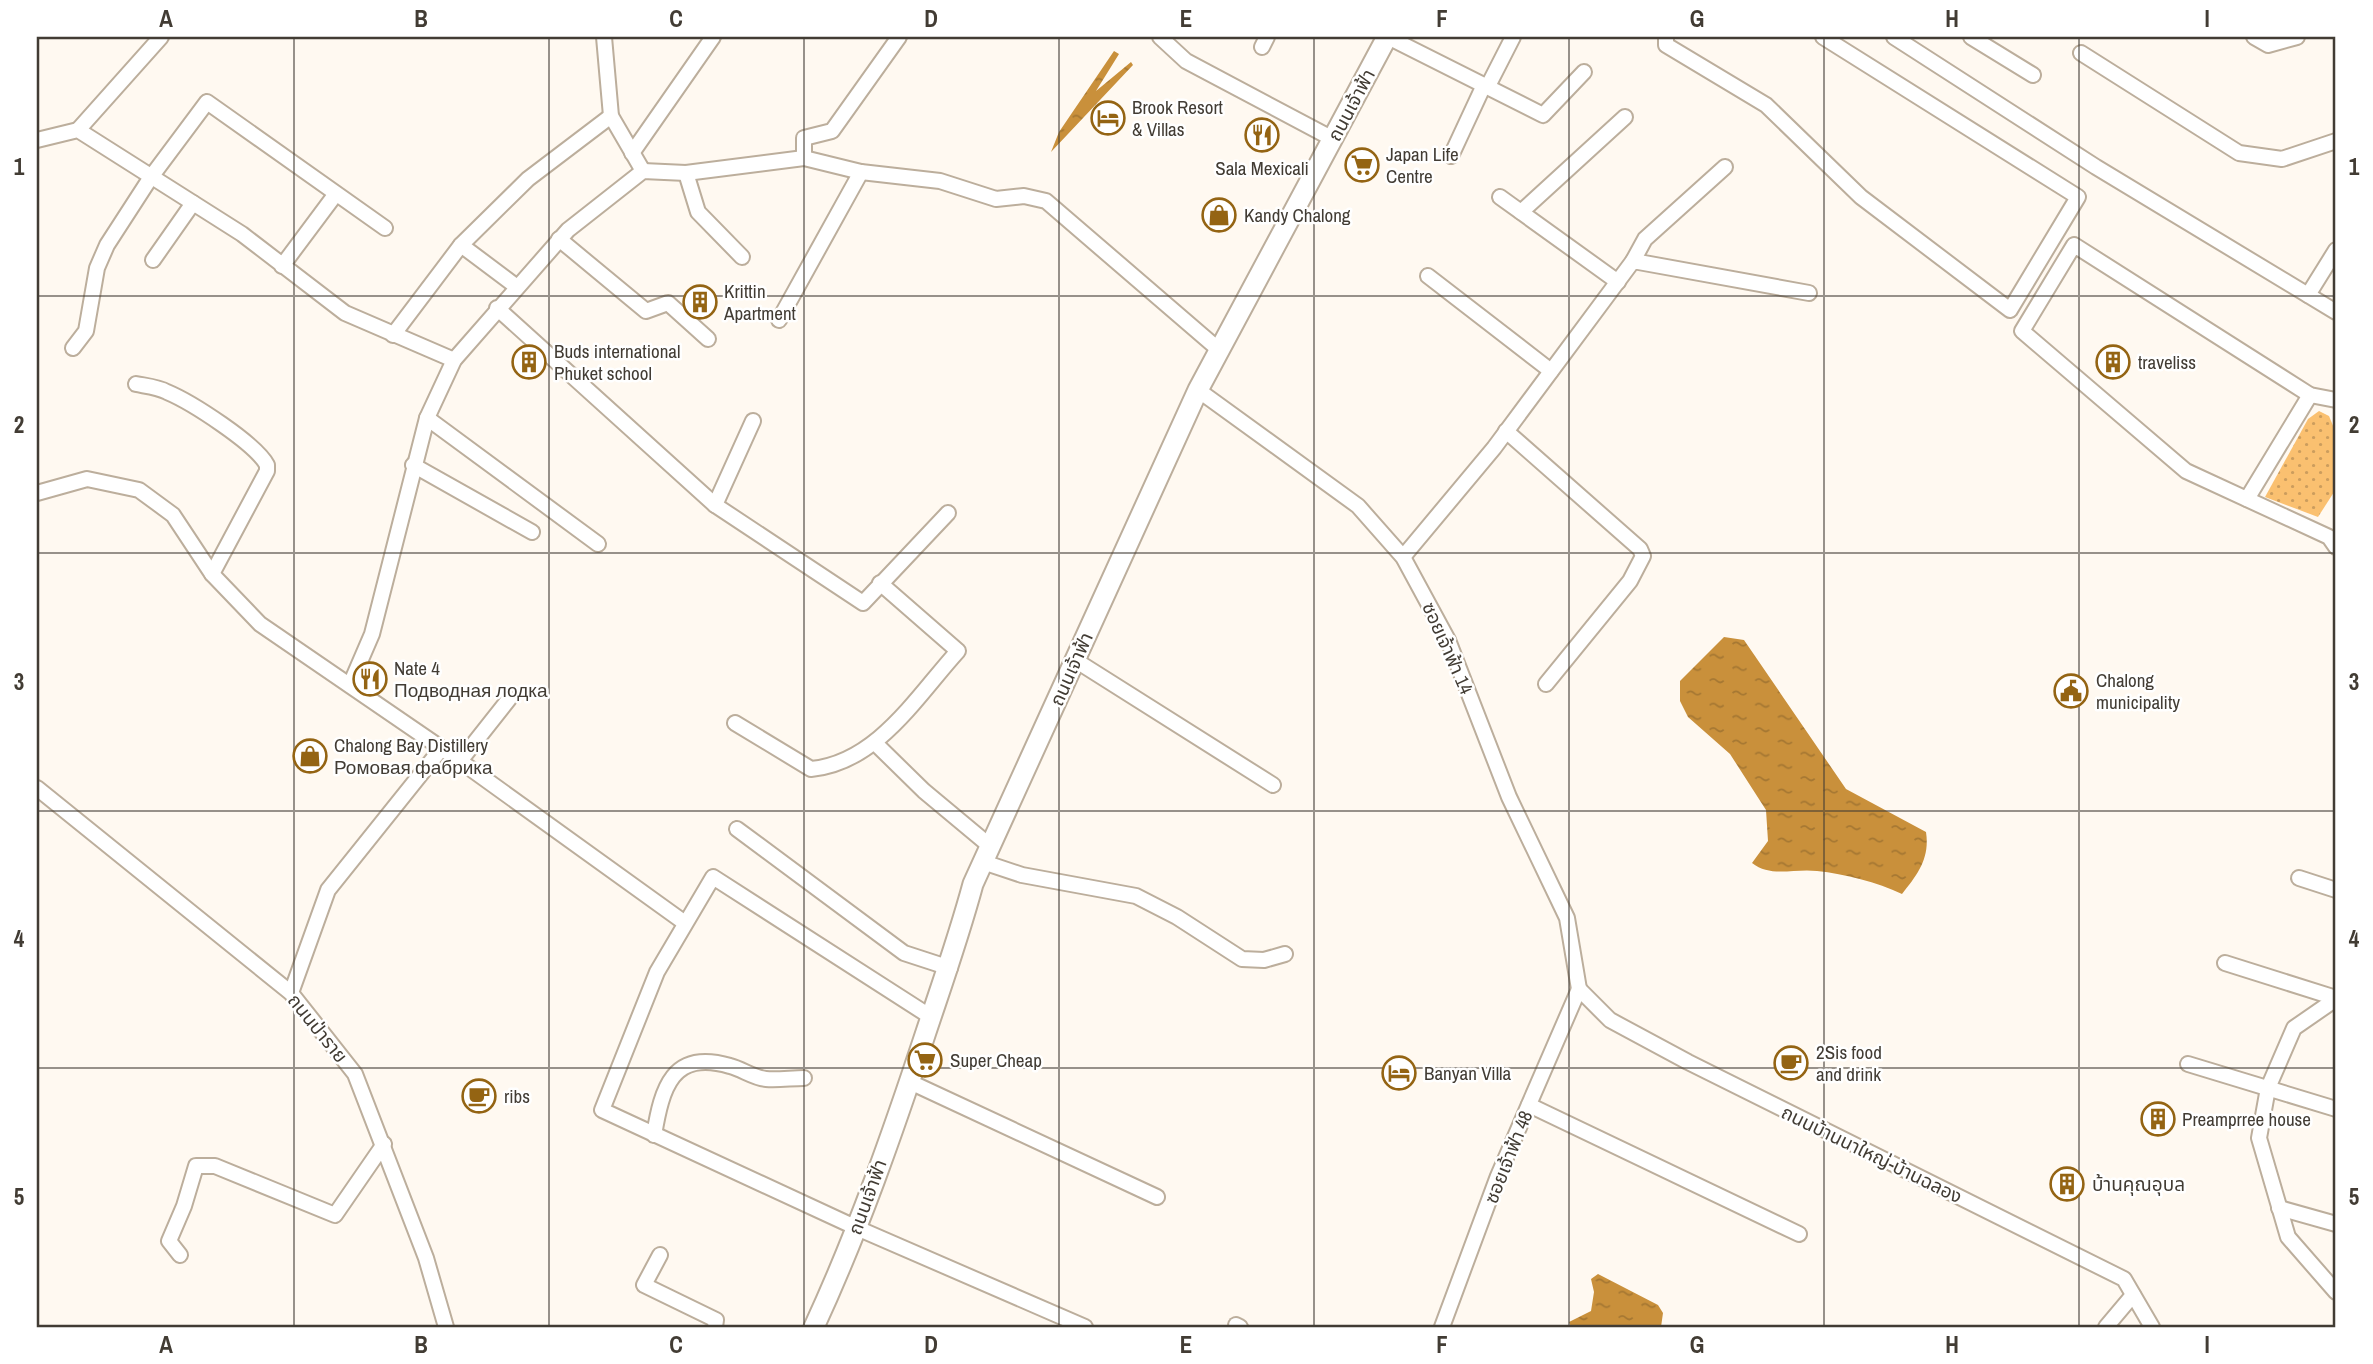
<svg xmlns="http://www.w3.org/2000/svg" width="2373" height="1364" font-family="'Archivo Narrow','Noto Sans Thai',sans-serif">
	<defs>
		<pattern id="grass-dots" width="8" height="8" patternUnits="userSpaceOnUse" patternTransform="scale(1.75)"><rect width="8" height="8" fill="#fac070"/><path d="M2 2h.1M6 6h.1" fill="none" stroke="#cc9d5d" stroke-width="1.8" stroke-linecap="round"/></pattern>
		<pattern id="water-ripples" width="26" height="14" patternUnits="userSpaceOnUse" patternTransform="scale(1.75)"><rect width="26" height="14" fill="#c9903b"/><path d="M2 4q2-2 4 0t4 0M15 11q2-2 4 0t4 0" fill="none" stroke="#a57732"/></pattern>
	</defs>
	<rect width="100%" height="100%" fill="#fff9f1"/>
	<polygon fill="url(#grass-dots)" points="2319,411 2329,416 2336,433 2336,489 2318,517 2265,497 2308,419"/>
	<g fill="url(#water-ripples)">
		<polygon points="1114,51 1119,54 1096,91 1131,62 1133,65 1051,152 1059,132"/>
		<path d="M1724,637l20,3 102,149 80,43c4,26 -8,42 -24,62 -25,-12 -57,-20 -85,-23 -23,-3 -46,7 -65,-8l16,-22 -2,-31 -36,-56 -42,-37 -8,-16v-20z"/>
		<polygon points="1598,1274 1658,1305 1663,1313 1661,1327 1571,1327 1569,1322 1591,1311 1594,1292 1591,1279"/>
	</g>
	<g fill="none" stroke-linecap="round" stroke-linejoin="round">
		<defs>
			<g id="street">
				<polyline points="604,37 611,116 643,171"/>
				<polyline points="1160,37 1186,61 1333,139"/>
				<polyline points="1388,37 1543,115 1584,72"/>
				<polyline points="1666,37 1666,45 1766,105 1861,197 2010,310 2078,197 1823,37"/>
				<polyline points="1894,37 2096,167 2336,312"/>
				<polyline points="1971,37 2033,75"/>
				<polyline points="2254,37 2268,45 2297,37"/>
				<polyline points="1262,47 1267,37"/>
				<polyline points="2081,53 2239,153 2282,159 2336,141"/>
				<polyline points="1488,86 1513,37"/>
				<polyline points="78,130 161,37"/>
				<polyline points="37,140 78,130 242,234 345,313 454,360"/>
				<polyline points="632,153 713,37"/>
				<polyline points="1451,156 1484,85"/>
				<polyline points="804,158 804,138 832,131 899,37"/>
				<polyline points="686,173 698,212 742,257"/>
				<polyline points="1500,197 1618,282"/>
				<polyline points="1521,212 1625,117"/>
				<polyline points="559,239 646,311 668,303 708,339"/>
				<polyline points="461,245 517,287"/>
				<polyline points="153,260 193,203"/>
				<polyline points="1633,261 1645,239 1725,167"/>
				<polyline points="282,266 335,195"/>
				<polyline points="1428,276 1551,371"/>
				<polyline points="2308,295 2336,250"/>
				<polyline points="497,308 715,505 863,603 948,513"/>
				<polyline points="779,320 861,172"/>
				<polyline points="393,335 461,245 528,179 611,116"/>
				<polyline points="73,348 86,331 97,268 107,245 151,177 207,102 385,228"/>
				<path d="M136,384c10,2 22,3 31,8 24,10 88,51 100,73v6l-55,103"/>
				<polyline points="1198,390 1358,506 1403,557 1448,640 1509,797 1567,918 1579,989"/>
				<polyline points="2336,400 2310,395 2074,245 2022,331 2186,471 2329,537 2336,547"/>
				<polyline points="427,418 598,544"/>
				<polyline points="1506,431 1640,549 1643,556 1630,581 1546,684"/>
				<polyline points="413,465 532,532"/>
				<polyline points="37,493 87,479 139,490 173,515 212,574 260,624 460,761 685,923"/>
				<polyline points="2247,499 2310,395"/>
				<polyline points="715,505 753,421"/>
				<polyline points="1403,557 1494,448 1633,261 1809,293"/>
				<polyline points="1075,660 1273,785"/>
				<polyline points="350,685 372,634 427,418 454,360 568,230 643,171 686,173 804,158 861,172 940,181 996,199 1024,196 1046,201 1218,349"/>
				<path d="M735,723l76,46c66,-6 106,-73 147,-118l-78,-68"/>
				<polyline points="875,743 924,791 990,846"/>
				<polyline points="460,761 509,699"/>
				<polyline points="37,788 291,993 355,1074 426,1258 446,1327"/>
				<polyline points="737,829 904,953 950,968"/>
				<polyline points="983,862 1022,875 1136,896 1177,917 1242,959 1264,960 1285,954"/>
				<polyline points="2299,878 2336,890"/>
				<polyline points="2225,963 2336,998"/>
				<polyline points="1579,989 1610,1020 1688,1062 2124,1279 2152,1327"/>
				<polyline points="291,993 328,890 441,749"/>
				<polyline points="2336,999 2294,1028 2268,1088 2259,1138 2288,1237 2336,1292"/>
				<polyline points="931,1017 713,877 657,972 602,1110 857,1228 1085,1327"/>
				<polyline points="2188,1064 2336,1109"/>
				<polyline points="910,1082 1157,1197"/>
				<polyline points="1529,1105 1799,1234"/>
				<path d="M654,1135c8,-47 18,-86 76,-69 12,3 24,12 36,13 12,1 26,-1 38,-1"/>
				<polyline points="2279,1208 2336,1224"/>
				<polyline points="180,1255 169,1241 184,1206 196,1166 215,1166 335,1215 384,1144"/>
				<polyline points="660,1255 644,1285 716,1320 715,1327"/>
				<polyline points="1236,1325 1240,1327"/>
				<polyline points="1442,1327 1498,1176 1579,989"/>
				<polyline points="2106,1327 2133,1295"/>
			</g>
			<path id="secondary" d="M814,1327c44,-95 79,-195 112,-295 17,-51 33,-96 47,-148l225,-494 189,-353"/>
		</defs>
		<use href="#street" stroke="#bcae9c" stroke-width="18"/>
		<use href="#secondary" stroke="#bcae9c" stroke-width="23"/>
		<use href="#street" stroke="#fff" stroke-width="14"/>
		<use href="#secondary" stroke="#fff" stroke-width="19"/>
	</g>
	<path fill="none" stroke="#423c34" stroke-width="2" stroke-opacity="0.55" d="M294,37v1290M549,37v1290M804,37v1290M1059,37v1290M1314,37v1290M1569,37v1290M1824,37v1290M2079,37v1290M37,296h2299M37,553h2299M37,811h2299M37,1068h2299"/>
	<defs>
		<symbol id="hotel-ring" viewBox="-11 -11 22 22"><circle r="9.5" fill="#fff" stroke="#946413" stroke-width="1.5"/><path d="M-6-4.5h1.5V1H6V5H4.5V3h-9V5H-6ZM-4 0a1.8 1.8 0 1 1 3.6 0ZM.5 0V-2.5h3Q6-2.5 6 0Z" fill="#946413"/></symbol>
		<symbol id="restaurant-ring" viewBox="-11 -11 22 22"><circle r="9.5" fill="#fff" stroke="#946413" stroke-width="1.5"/><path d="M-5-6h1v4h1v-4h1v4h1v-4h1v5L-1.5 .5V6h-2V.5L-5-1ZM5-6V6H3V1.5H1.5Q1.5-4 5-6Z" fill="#946413"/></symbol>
		<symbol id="supermarket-ring" viewBox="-11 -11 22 22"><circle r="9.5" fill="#fff" stroke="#946413" stroke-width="1.5"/><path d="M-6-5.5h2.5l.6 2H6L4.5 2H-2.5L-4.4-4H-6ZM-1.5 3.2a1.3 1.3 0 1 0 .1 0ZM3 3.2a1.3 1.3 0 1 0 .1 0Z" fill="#946413"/></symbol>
		<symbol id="shop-ring" viewBox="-11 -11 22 22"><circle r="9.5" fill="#fff" stroke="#946413" stroke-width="1.5"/><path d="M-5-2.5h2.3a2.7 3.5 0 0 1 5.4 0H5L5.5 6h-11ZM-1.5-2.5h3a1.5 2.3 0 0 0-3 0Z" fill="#946413"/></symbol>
		<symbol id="building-ring" viewBox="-11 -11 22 22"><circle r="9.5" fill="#fff" stroke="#946413" stroke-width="1.5"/><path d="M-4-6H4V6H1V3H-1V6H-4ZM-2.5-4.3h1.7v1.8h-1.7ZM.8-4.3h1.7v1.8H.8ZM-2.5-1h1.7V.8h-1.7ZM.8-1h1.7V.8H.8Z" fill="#946413"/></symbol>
		<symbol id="civic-ring" viewBox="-11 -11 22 22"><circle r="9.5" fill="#fff" stroke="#946413" stroke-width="1.5"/><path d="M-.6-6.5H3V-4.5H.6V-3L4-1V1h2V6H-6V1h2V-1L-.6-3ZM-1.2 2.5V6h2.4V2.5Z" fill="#946413"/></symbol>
		<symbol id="cafe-ring" viewBox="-11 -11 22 22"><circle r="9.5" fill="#fff" stroke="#946413" stroke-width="1.5"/><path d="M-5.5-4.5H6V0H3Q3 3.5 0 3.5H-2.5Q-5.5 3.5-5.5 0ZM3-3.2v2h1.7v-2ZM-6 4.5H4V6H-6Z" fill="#946413"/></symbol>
	</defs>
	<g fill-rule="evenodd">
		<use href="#hotel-ring" x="1089" y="99" width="38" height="38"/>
		<use href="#restaurant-ring" x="1243" y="116" width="38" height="38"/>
		<use href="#supermarket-ring" x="1343" y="146" width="38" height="38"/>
		<use href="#shop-ring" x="1200" y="196" width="38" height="38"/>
		<use href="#building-ring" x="681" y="283" width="38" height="38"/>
		<use href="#building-ring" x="510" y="343" width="38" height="38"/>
		<use href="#building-ring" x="2094" y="343" width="38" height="38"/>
		<use href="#restaurant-ring" x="351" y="660" width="38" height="38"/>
		<use href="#civic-ring" x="2052" y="672" width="38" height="38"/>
		<use href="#shop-ring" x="291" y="737" width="38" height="38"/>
		<use href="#supermarket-ring" x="906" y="1041" width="38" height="38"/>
		<use href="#cafe-ring" x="1772" y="1044" width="38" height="38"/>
		<use href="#hotel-ring" x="1380" y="1054" width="38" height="38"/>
		<use href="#cafe-ring" x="460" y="1077" width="38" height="38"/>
		<use href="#building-ring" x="2139" y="1100" width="38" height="38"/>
		<use href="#building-ring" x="2048" y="1165" width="38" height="38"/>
	</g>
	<g text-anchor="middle" stroke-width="5" stroke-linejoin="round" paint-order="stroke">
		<g font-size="19" fill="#423c34" stroke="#fff">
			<text transform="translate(1351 105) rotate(-62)" y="7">ถนนเจ้าฟ้า</text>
			<text transform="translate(1448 648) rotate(66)" y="7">ซอยเจ้าฟ้า 14</text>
			<text transform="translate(1071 669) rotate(-66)" y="7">ถนนเจ้าฟ้า</text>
			<text transform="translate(318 1028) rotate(51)" y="7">ถนนป่าราย</text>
			<text transform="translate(1872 1154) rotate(26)" y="7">ถนนบ้านนาใหญ่-บ้านฉลอง</text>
			<text transform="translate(1508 1157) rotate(-68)" y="7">ซอยเจ้าฟ้า 48</text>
			<text transform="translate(867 1197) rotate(-70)" y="7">ถนนเจ้าฟ้า</text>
		</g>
		<g font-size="19" fill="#423c34" stroke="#fff" text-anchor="start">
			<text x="1132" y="114">Brook Resort<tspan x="1132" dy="22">&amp; Villas</tspan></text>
			<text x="1386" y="161">Japan Life<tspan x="1386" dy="22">Centre</tspan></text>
			<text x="1262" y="175" text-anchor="middle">Sala Mexicali</text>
			<text x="1244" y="222">Kandy Chalong</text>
			<text x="724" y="298">Krittin<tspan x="724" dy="22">Apartment</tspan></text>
			<text x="554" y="358">Buds international<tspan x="554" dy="22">Phuket school</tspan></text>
			<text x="2138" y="369">traveliss</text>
			<text x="394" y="675">Nate 4<tspan x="394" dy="22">Подводная лодка</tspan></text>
			<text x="2096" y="687">Chalong<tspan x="2096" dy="22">municipality</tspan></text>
			<text x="334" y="752">Chalong Bay Distillery<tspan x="334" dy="22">Ромовая фабрика</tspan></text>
			<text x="1816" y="1059">2Sis food<tspan x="1816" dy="22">and drink</tspan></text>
			<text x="950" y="1067">Super Cheap</text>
			<text x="1424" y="1080">Banyan Villa</text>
			<text x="504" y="1103">ribs</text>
			<text x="2182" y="1126">Preamprree house</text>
			<text x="2092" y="1191">บ้านคุณอุบล</text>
		</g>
	</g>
	<rect width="2373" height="1364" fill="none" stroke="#ffffff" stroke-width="77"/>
	<rect x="38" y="38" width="2296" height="1288" fill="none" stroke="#423c34" stroke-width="2.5"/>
	<g font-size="23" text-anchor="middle" font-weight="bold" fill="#423c34">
		<text x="166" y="27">A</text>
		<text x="421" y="27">B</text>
		<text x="676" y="27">C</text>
		<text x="931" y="27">D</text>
		<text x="1186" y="27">E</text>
		<text x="1442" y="27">F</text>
		<text x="1697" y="27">G</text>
		<text x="1952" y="27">H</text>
		<text x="2207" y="27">I</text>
		<text x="19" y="175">1</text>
		<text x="2354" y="175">1</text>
		<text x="19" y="433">2</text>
		<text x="2354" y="433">2</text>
		<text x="19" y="690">3</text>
		<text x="2354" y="690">3</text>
		<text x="19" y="947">4</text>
		<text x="2354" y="947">4</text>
		<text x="19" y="1205">5</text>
		<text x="2354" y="1205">5</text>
		<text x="166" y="1353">A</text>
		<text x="421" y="1353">B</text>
		<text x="676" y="1353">C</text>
		<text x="931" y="1353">D</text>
		<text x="1186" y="1353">E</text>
		<text x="1442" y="1353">F</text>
		<text x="1697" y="1353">G</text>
		<text x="1952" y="1353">H</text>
		<text x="2207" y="1353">I</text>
	</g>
</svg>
